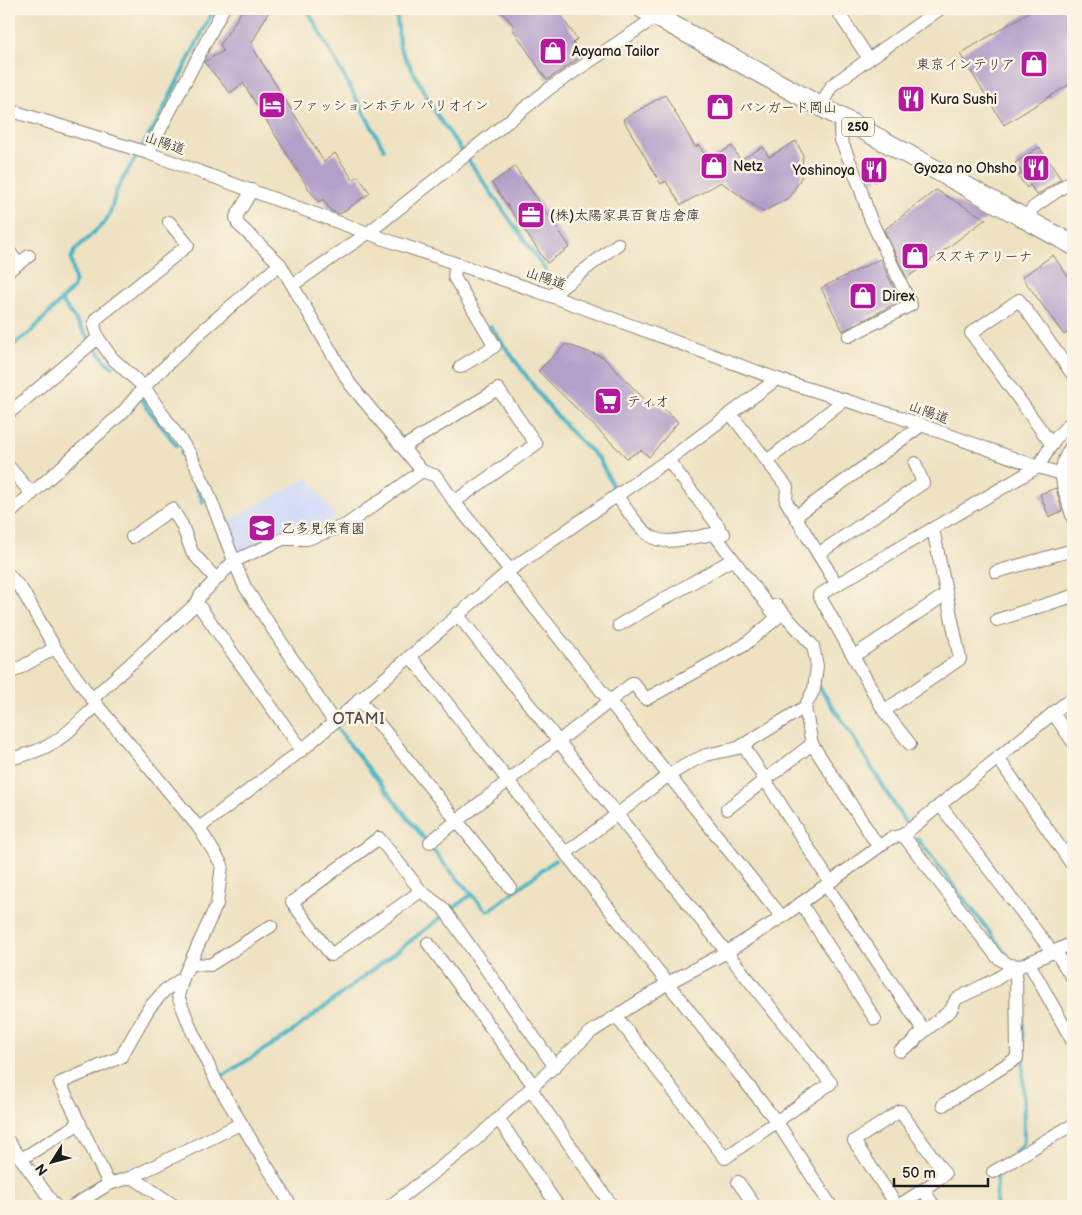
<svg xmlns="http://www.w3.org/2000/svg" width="1082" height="1215" font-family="'Balsamiq Sans','Klee One',sans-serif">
	<rect width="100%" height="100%" fill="#fcf5e5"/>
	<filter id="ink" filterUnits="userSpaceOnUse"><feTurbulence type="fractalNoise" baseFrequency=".02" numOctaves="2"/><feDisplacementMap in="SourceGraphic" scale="10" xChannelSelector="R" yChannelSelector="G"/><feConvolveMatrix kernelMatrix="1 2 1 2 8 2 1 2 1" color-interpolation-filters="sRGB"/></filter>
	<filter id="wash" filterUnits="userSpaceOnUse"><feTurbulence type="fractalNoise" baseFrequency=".0096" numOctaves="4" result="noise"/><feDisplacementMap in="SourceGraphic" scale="20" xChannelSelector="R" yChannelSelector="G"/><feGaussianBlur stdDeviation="1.12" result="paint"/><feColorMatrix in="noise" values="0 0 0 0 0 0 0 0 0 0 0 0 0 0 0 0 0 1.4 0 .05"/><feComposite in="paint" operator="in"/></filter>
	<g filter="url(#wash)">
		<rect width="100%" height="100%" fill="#efe2c2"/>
		<polygon fill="#d0daf9" points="309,477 336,518 323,524 312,532 272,537 246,551 238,549 224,523"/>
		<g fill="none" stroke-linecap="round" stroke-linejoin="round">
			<g stroke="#49b5c6" stroke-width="4">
				<polyline points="307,9 384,149"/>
				<polyline points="396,9 400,48 439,118 555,284"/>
				<polyline points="61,300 106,362 113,367"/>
				<polyline points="490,326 546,403 570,431 599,459 615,490"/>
				<polyline points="9,348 31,332 73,288 75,280 71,259 74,251 105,222 110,213 117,189 158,120 214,9"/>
				<polyline points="140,395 148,409 177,446"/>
				<polyline points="181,452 203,502"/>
				<polyline points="820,688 848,729 906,824"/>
				<polyline points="335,726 445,865 473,895"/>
				<polyline points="917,838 1008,956"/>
				<polyline points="219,1078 289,1034 469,896 473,896 487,911 490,910 555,860"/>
				<polyline points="236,1127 264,1172"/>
				<polyline points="1014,1153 1023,1145 1024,1138 1022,978"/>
				<polyline points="996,1206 997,1174"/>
			</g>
		</g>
		<g id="blocks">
			<g fill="#b29fca">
				<polygon points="243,9 270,9 251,45 324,162 335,153 353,180 358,176 370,193 340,214 331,211 323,199 319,202 310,191 243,83 230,93 204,62 223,51 220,45"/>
				<polygon points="499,9 556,9 577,39 573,43 582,56 547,80 512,28 514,26"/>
				<polygon points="1034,9 1073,9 1073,82 1004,125 960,54"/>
				<polygon points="665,95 695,147 699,145 708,160 732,146 740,160 763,147 769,157 796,141 803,155 801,178 790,197 763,212 721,182 681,205 666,181 661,184 623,119"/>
				<polygon points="1039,147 1061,179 1037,195 1030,185 1027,188 1018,176 1022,173 1015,163"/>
				<polygon points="874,159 885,165 876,182 864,176"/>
				<polygon points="515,167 570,247 547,263 492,183"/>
				<polygon points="936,190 986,219 907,278 884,230"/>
				<polygon points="1053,255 1073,284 1073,328 1064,335 1022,277"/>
				<polygon points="880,259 900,301 843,331 821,288"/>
				<polygon points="566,344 603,357 651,406 659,405 678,422 649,457 641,450 627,458 538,371"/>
				<polygon points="1056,488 1062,511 1049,517 1040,494"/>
			</g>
		</g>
	</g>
	<g filter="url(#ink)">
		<use href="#blocks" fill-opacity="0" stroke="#867f6f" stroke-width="1"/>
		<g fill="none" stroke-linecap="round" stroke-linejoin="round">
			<defs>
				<g id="minor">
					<polyline points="836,9 869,59"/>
					<polyline points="821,106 832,85 940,9"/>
					<polyline points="9,110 148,153 387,240 551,296 777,379 896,416 1038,467 1073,477"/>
					<polyline points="845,119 840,131 841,140 859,184 870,218 911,305 849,336"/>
					<polyline points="148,153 223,9"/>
					<polyline points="252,190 236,217 238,224 280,264 350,384 422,471 436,476 456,504 510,570"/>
					<polyline points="1024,220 1034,207 1073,180"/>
					<polyline points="169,222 188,245 96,319 94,326 98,338 112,358 144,387 190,454 206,487 234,561 283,539 307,539 346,525 422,471"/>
					<polyline points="9,251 18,264"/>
					<polyline points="456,264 454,277 495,346 460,367"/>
					<polyline points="9,270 29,256"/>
					<polyline points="294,284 368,233 550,88 647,23 654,15"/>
					<polyline points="551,296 618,244"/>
					<polyline points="9,413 98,338"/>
					<polyline points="730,413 787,487 786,501 837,585"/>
					<path d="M1073,444c-21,28 -8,44 0,75"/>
					<polyline points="1052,445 971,333 1019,300 1073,375"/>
					<polyline points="403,447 498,389 536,444 454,502"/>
					<polyline points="767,461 844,400"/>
					<polyline points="9,467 32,494"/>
					<path d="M617,496c39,56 37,48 102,37l5,1"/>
					<polyline points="9,514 123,412 144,387 202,331 280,264"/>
					<polyline points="796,516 922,425"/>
					<polyline points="132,537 172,509 182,525 192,552 216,579"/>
					<polyline points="818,554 923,483 915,463"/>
					<polyline points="996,572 1073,550"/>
					<polyline points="507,573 782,917"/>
					<polyline points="9,575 22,590 55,648 92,699 199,828 222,865 217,904 183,978 178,996 191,1029 217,1083 291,1206"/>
					<polyline points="197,603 302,750"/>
					<polyline points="457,614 831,1083 725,1158 616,1016"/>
					<polyline points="997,620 1073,596"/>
					<polyline points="619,625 733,559"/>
					<polyline points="410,656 777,1122 831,1206"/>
					<polyline points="854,656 946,594"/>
					<polyline points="9,674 55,648"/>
					<polyline points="92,699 197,603 200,596 234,561 245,587 334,722"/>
					<polyline points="359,699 510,887"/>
					<polyline points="805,707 812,744"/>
					<polyline points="884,711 960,659 933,529"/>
					<polyline points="1053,713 1073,742"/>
					<polyline points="910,744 884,711 819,595 1038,467 1055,439 1073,420"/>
					<polyline points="743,745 830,882"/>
					<polyline points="998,758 1073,866"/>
					<path d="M9,759c46,-10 55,-23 88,-54"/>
					<polyline points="940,805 1053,953"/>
					<polyline points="727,809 812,744 878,846"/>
					<polyline points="199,828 302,750 510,570 668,460 777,379"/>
					<polyline points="903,835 997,957 1009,965 1021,966 1073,943"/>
					<polyline points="430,842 633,683 646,699 743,646 777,618 718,539 719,527 668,460"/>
					<polyline points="566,853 669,775 691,762 706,755 738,748 805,707 814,689 817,666 813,646 776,605"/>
					<polyline points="826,885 924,1031"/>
					<polyline points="421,891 331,955 292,902 379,838 421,891 443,908 555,1067"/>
					<polyline points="801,903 875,1019"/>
					<polyline points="428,943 534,1086"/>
					<polyline points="1056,952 1073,979"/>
					<polyline points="1029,963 1073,1042"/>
					<polyline points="191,964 210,965 271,926"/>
					<polyline points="900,1051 914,1042 916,1038 951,1010 956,999 995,980 1016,966 1017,1058 943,1105"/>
					<polyline points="531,1089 612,1206"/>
					<polyline points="499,1120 558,1206"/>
					<polyline points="9,1142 55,1206"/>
					<polyline points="21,1159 80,1123"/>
					<path d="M993,1172c28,-15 52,-33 80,-47"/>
					<polyline points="132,1177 175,1206"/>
					<polyline points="738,1182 755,1206"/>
					<polyline points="109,1184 60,1083 121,1057 149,1008 165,990 183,978"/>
					<polyline points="73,1206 109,1184 132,1177 240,1124"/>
					<polyline points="390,1206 471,1144 591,1032 668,983 727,952 782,917 891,838 903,835 1073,697"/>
					<polyline points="897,1206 854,1141 900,1111 945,1174 923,1190 934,1206"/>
					<polyline points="898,1206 923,1190"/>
				</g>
				<polyline id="highway" points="643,9 1073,245"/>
			</defs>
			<use href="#minor" stroke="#867f6f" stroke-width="14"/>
			<use href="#highway" stroke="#867f6f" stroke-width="21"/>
			<use href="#minor" stroke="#fff" stroke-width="12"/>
			<use href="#highway" stroke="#fff" stroke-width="19"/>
		</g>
	</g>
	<defs>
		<symbol id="shop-square" viewBox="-11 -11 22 22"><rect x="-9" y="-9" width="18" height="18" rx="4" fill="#b5179e" stroke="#fcf5e5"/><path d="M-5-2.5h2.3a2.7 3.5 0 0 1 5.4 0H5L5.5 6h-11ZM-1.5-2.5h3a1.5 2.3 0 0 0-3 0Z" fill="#fff"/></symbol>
		<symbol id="restaurant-square" viewBox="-11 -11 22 22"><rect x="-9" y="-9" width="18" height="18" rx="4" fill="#b5179e" stroke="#fcf5e5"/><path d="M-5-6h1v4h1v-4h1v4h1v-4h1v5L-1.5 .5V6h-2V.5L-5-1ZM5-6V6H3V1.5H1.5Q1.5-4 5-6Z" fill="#fff"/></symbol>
		<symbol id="hotel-square" viewBox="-11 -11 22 22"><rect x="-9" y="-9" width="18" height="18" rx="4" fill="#b5179e" stroke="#fcf5e5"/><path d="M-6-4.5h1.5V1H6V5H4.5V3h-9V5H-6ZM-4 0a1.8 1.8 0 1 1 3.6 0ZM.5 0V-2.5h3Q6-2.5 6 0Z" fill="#fff"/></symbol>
		<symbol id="office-square" viewBox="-11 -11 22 22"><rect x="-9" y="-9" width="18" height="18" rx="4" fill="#b5179e" stroke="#fcf5e5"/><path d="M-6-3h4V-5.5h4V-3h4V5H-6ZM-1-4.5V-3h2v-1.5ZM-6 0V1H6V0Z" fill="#fff"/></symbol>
		<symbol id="supermarket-square" viewBox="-11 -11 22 22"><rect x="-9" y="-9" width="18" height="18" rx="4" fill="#b5179e" stroke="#fcf5e5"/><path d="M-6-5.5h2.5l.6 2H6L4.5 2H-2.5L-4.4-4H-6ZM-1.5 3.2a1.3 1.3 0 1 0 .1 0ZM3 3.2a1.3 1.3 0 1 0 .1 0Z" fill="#fff"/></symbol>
		<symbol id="school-square" viewBox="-11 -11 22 22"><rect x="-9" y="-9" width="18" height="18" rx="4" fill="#b5179e" stroke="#fcf5e5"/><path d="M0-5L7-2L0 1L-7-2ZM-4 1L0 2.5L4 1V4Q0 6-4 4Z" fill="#fff"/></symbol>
	</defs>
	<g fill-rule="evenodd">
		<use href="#shop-square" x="537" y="35" width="32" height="32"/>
		<use href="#shop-square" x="1018" y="48" width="32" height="32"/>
		<use href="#restaurant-square" x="895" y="83" width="32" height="32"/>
		<use href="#hotel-square" x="256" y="89" width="32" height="32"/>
		<use href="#shop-square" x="704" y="91" width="32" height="32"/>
		<use href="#shop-square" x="698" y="150" width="32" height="32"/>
		<use href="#restaurant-square" x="1020" y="152" width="32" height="32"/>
		<use href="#restaurant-square" x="858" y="154" width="32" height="32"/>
		<use href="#office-square" x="515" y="199" width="32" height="32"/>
		<use href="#shop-square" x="899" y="240" width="32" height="32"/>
		<use href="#shop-square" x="847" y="280" width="32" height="32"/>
		<use href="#supermarket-square" x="592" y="385" width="32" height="32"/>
		<use href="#school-square" x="246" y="512" width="32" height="32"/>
	</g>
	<g text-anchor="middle" stroke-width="5" stroke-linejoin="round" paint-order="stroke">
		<rect fill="#fcf5e5" stroke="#5f5d58" stroke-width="1" x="842" y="117.5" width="32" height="19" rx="4"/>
		<g font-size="12" font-weight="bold" fill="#1c1c1c">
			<text x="858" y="131">250</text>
		</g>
		<g font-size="14" fill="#1c1c1c" stroke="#fcf5e5" text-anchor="start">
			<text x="572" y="56">Aoyama Tailor</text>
			<text x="1015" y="69" text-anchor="end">東京インテリア</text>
			<text x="930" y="104">Kura Sushi</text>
			<text x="291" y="110">ファッションホテル パリオイン</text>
			<text x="739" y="112">バンガード岡山</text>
			<text x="733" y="171">Netz</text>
			<text x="1017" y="173" text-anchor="end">Gyoza no Ohsho</text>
			<text x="855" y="175" text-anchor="end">Yoshinoya</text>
			<text x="550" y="220">(株)太陽家具百貨店倉庫</text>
			<text x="934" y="261">スズキアリーナ</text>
			<text x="882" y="301">Direx</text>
			<text x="627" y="406">ティオ</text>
			<text x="281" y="533">乙多見保育園</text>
		</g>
		<g font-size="14" fill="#1c1c1c" stroke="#fcf5e5">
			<text transform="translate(165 143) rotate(19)" y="5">山陽道</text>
			<text transform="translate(546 278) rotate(19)" y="5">山陽道</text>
			<text transform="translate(929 412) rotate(20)" y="5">山陽道</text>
		</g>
		<g font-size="16" letter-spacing="1" fill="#504a59" stroke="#fcf5e5">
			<text x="359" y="724">OTAMI</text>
		</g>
	</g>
	<rect width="1082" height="1215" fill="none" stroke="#fcf5e5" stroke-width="30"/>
	<g transform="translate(52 1162) rotate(234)" stroke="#fcf5e5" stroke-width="4" paint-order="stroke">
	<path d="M0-4L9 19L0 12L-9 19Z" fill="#1c1c1c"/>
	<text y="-8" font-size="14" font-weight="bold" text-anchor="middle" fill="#1c1c1c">N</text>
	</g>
	<path d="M894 1178v8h94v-8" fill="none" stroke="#1c1c1c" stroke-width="2.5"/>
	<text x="902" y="1178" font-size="15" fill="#1c1c1c" stroke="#fcf5e5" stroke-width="4" paint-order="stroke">50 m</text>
</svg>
